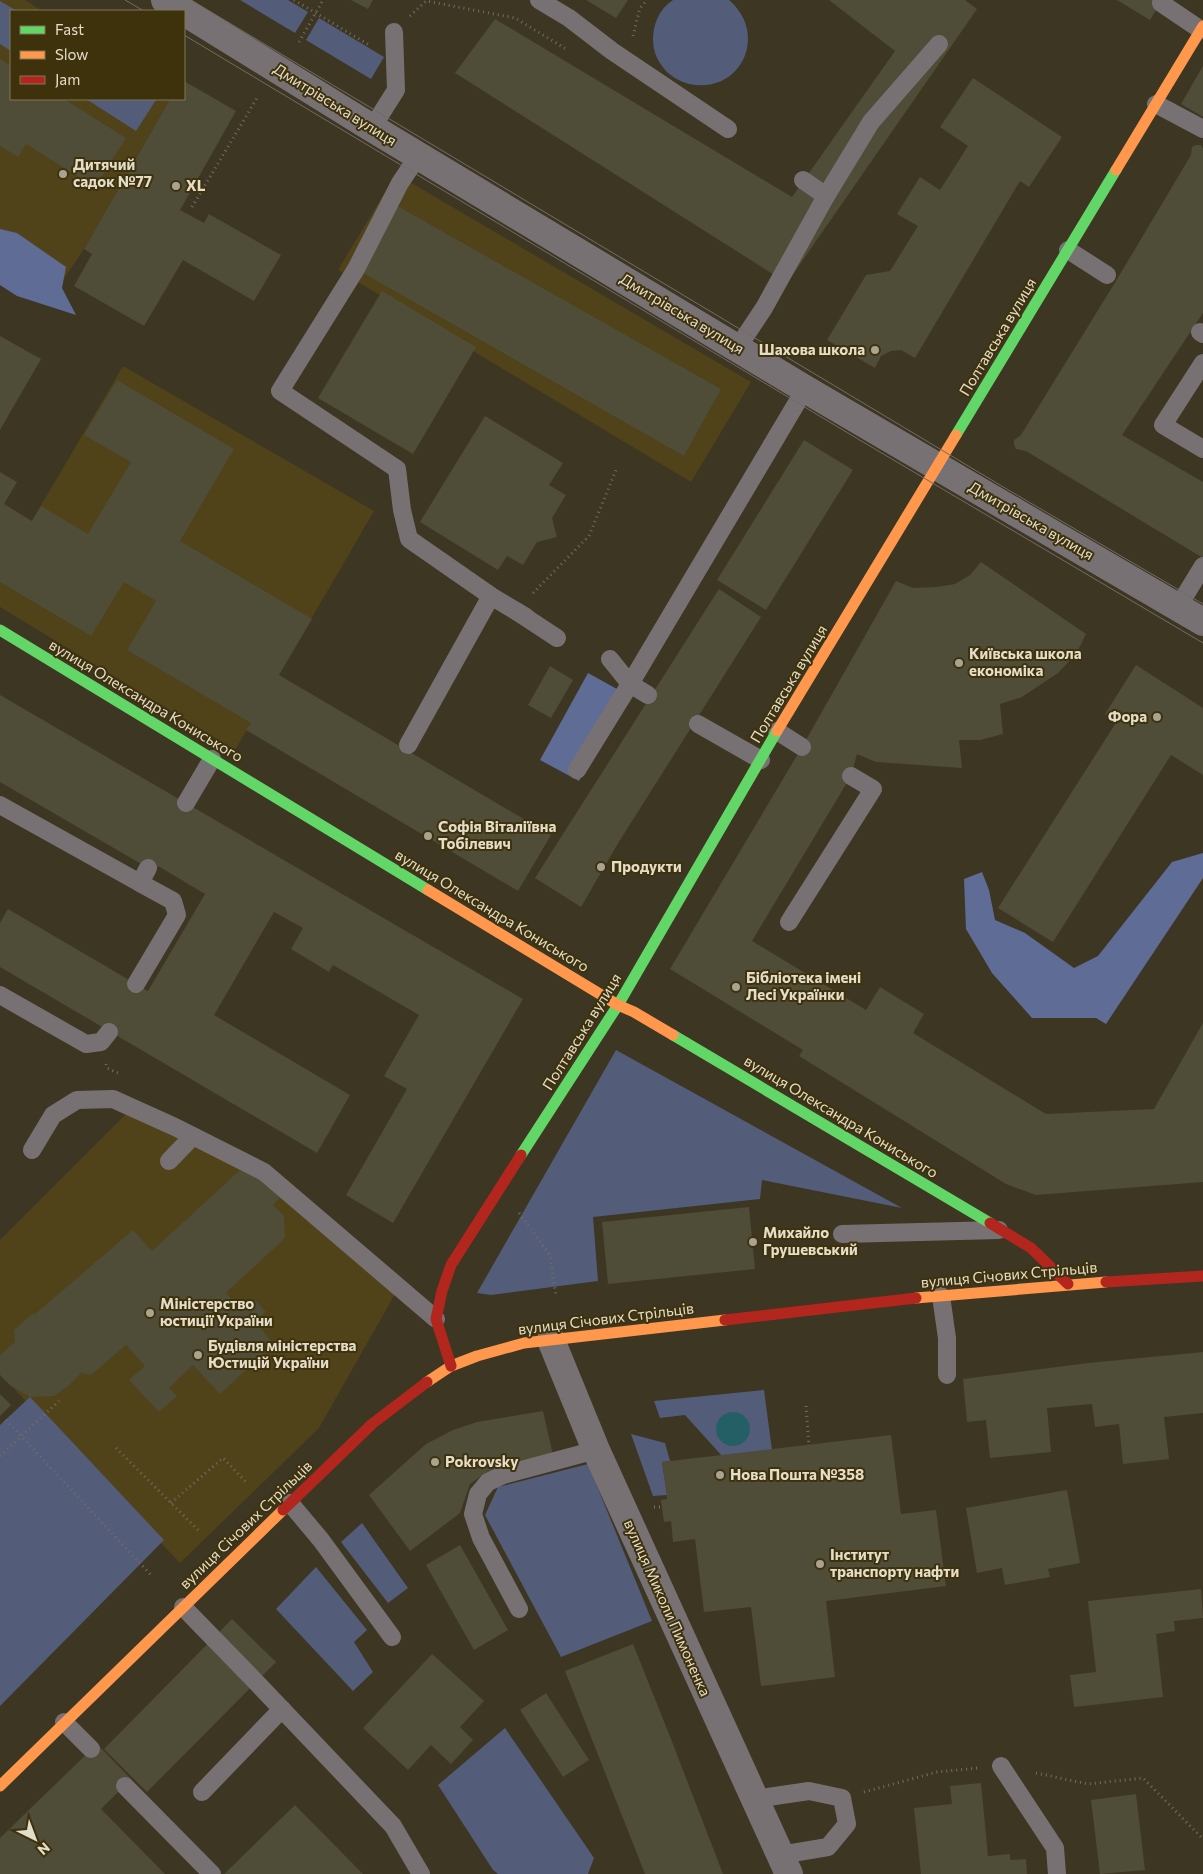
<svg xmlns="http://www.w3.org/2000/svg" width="1203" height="1874" font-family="Commissioner,sans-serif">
	<rect width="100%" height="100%" fill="#3d3623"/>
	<g fill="#504219">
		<polygon points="0,0 25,0 42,11 11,11 11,99 170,99 84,249 57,289 0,256"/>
		<polygon points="396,174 751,382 691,482 338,270"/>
		<polygon points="123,366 374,511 235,750 0,607 0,575"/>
		<polygon points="135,1105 270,1170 403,1280 319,1428 180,1563 0,1374 0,1240"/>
	</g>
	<g fill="#535c79">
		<polygon points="240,0 288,0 308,12 295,33"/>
		<path d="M673,0h56c40,34 12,95 -40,84 -8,-2 -17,-7 -23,-13 -8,-9 -13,-19 -13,-31 0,-16 6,-31 20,-40z"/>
		<polygon points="0,1 17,11 11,11 11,51 0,44"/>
		<polygon points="319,18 384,57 371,79 306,40"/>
		<polygon points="86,99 154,99 156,100 136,131"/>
		<polygon points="616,1050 902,1208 762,1180 760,1199 593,1217 598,1281 491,1295 477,1293"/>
		<polygon points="764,1390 772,1450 722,1456 685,1415 660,1418 654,1401"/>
		<polygon points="30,1397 164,1540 0,1706 0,1425"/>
		<polygon points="631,1434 665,1443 670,1461 662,1462 667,1495 653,1496"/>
		<polygon points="588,1464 652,1621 561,1657 485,1515 498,1487"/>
		<polygon points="362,1523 408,1588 388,1603 341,1542"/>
		<polygon points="316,1567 367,1630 354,1642 373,1672 353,1691 276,1609"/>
		<polygon points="505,1728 594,1858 588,1874 498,1874 493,1870 438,1785"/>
	</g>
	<g fill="#5f6c95">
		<polygon points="0,229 17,233 66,267 62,288 76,315 17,296 0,285"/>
		<polygon points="588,673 626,694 579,781 540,760"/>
		<polygon points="1203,853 1203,878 1106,1024 1096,1018 1032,1018 992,973 966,929 964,879 982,872 989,890 995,920 1025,933 1074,968 1098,956 1172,862"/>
	</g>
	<circle fill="#255f66" cx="733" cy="1429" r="17"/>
	<g fill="#4f4c38">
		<polygon points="351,0 373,0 368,9"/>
		<polygon points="586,0 628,0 616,18"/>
		<polygon points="829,0 965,0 977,9 787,283 455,73 495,19 792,197 895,51"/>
		<polygon points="1117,0 1162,0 1150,20"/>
		<polygon points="0,59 11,66 11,99 64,99 126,138 95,187 26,144 18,157 0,146"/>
		<polygon points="1203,66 1203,117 1181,104"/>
		<polygon points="973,78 1062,137 1029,187 1020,181 915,358 901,350 891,351 881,356 875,368 827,340 866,275 890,271 918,226 897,214 920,177 940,190 968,146 940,127"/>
		<polygon points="184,81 236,111 180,210 204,223 209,214 281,255 254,301 183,260 144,326 74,286 92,254 84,249 170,99 184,99"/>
		<polygon points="1196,145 1201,145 1203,149 1203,313 1122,435 1203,482 1203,558 1026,451 1016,449 1014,445 1014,440 1021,435 1116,281 1191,155 1192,147"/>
		<polygon points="394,204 721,389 684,456 356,269"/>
		<polygon points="382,291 476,347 413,454 318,398"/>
		<polygon points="0,336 41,359 0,430"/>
		<polygon points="117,380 234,449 180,541 312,619 279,675 551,835 518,891 246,730 251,723 127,650 156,601 124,582 91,636 0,582 0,472 17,482 4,504 32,521 41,506 88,534 131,462 84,435"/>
		<polygon points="485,416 563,463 549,485 566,495 552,518 557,537 537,542 523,565 507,556 498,570 420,522"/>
		<polygon points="804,440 853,470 766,610 717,580"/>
		<polygon points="981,562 1086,634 1076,654 1058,673 1022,697 1000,704 1003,734 980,740 959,740 962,768 876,762 857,754 851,776 752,941 866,1010 880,987 924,1014 913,1033 1046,1114 1154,1109 1203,1023 1203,1182 1036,1195 1006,1184 799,1056 803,1050 670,969 802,747 896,581 913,588 937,587 955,584 970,575"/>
		<polygon points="719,589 761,617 617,845 581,907 535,878"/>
		<polygon points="1136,665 1203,708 1203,775 1171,755 1053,942 998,908 1117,721 1105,714"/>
		<polygon points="550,666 573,680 551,718 528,705"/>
		<polygon points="0,695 523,999 393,1223 346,1195 407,1089 384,1076 419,1015 333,965 329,972 291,949 303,928 274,912 214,1015 350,1095 317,1153 0,967 0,923 8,909 148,991 205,894 158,866 155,872 0,782"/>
		<polygon points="257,1170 283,1194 273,1205 284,1216 285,1238 226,1293 243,1311 255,1300 266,1312 255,1322 274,1344 220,1394 193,1365 169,1388 177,1396 159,1412 129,1380 145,1366 126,1345 91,1375 81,1373 67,1387 54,1396 30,1397 11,1386 0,1375 0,1355 15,1342 14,1330 33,1313 34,1315 133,1230 152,1251 239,1171"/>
		<polygon points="749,1207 755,1269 608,1284 602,1222"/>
		<polygon points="1203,1352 1203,1413 1164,1417 1169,1459 1123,1464 1119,1424 1095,1427 1092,1404 1047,1408 1051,1452 990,1458 986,1420 967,1422 963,1379 1088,1363"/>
		<polygon points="0,1394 11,1405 0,1416"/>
		<polygon points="543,1411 553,1455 487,1472 470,1484 460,1513 410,1551 369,1495 426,1444 453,1430 477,1422"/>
		<polygon points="891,1435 901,1514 936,1510 946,1586 826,1601 835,1677 761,1686 751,1607 704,1612 695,1539 673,1542 671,1521 664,1522 661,1500 667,1499 667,1495 662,1462"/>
		<polygon points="1067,1490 1080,1563 1048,1569 1050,1577 1005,1585 1002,1568 977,1573 966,1508"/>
		<polygon points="460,1545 508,1630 474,1650 426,1565"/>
		<polygon points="1201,1589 1203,1618 1174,1621 1175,1631 1156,1634 1163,1697 1074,1707 1070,1675 1096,1672 1088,1601"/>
		<polygon points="232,1619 276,1662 147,1792 104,1749"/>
		<polygon points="633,1644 671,1739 723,1874 645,1874 565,1671"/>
		<polygon points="432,1654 484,1701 460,1727 473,1740 451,1764 431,1745 408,1770 363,1728"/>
		<polygon points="546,1693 589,1760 563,1777 520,1710"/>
		<polygon points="97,1744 131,1779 101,1809 165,1874 0,1874 0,1838"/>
		<polygon points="981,1783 988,1856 1010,1854 1010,1860 1026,1859 1027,1874 921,1874 914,1808 952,1804 950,1786"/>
		<polygon points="1136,1794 1145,1870 1100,1874 1091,1800"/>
		<polygon points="295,1805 363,1874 224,1874"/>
	</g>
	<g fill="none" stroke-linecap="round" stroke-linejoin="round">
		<g stroke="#736d68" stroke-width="3" stroke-dasharray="1 4" stroke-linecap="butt">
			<polyline points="294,0 369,45"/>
			<polyline points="410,16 426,1 515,18 566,49"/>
			<polyline points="633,36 640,8 647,0"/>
			<polyline points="299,42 323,0"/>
			<polyline points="192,207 257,98"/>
			<polyline points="533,593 589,536 616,470"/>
			<polyline points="106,1064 107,1068 118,1073"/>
			<polyline points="519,1213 550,1255 556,1297"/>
			<polyline points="806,1406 809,1446"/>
			<polyline points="6,1420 152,1576"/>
			<polyline points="116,1448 199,1531"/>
			<polyline points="0,1456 59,1401"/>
			<polyline points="171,1503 223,1458 248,1484"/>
			<polyline points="654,1507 662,1507"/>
			<polyline points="1036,1773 1088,1784 1143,1778 1203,1839"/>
			<polyline points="864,1792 937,1772 978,1768"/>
		</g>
		<g stroke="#787173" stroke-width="18">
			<polyline points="539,0 569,18 612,51 728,129"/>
			<polyline points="1161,3 1201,30"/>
			<polyline points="1156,104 1203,129"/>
			<polyline points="372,128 396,90 394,32"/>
			<polyline points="418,156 400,183 356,269 280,391 397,469 402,510 409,539 491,596 526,617"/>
			<polyline points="803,180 826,196"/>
			<polyline points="1068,250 1107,275"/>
			<polyline points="1200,332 1203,334"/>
			<polyline points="738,347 764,308 826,196 871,122 939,44"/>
			<polyline points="1203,363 1163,425 1203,449"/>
			<polyline points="1178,607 1203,566"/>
			<polyline points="516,611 557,638"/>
			<polyline points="610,659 630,684 805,389"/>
			<polyline points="698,724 761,760"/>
			<polyline points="777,731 802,747"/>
			<polyline points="408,745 491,596"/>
			<polyline points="577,770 630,684 648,695"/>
			<polyline points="186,803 212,759"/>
			<polyline points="0,805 140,883"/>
			<polyline points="789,922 873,789 851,776"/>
			<polyline points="136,984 177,915 173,901 140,883 148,868"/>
			<polyline points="0,995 86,1044 101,1042 109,1032"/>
			<polyline points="32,1150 53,1115 77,1100 113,1099 175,1127 264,1172 436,1319"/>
			<polyline points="169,1161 193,1136"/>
			<polyline points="842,1234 999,1230"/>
			<polyline points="941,1296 947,1338 947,1375"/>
			<polyline points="290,1503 321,1540 392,1637"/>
			<polyline points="183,1607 256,1682 393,1826 421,1874"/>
			<polyline points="519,1609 481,1538 473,1514 478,1494 488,1482 503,1475 596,1450"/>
			<polyline points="64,1722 91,1749"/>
			<polyline points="1001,1766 1055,1848 1057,1874"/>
			<polyline points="125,1786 212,1874"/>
			<polyline points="202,1792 282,1709"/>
			<polyline points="755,1801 768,1797 809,1791 842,1798 847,1824 828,1847 780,1855"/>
		</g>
		<g stroke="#787173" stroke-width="28">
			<polyline points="165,0 372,128 805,389 1203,622"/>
			<polyline points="551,1340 596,1450 789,1874"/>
		</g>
		<g stroke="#63d668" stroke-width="11">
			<polyline points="956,435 1116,170"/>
			<polyline points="0,630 428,890"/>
			<polyline points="673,1035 990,1223"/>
			<polyline points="521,1155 618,1005 777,731"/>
		</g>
		<g stroke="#ff974d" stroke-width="11">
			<polyline points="1116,170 1203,26"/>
			<polyline points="777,731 956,435"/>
			<polyline points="428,890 618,1005 634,1012 673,1035"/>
			<polyline points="916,1298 1106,1282"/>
			<polyline points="427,1382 451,1366 477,1356 524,1343 725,1320"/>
			<polyline points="0,1786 283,1510"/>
		</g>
		<g stroke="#b3261e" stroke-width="11">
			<polyline points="990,1223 1031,1248 1068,1284"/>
			<polyline points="1106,1282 1203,1276"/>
			<polyline points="725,1320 916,1298"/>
			<polyline points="451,1366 436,1319 442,1291 451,1265 521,1155"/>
			<polyline points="283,1510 372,1424 427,1382"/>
		</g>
		<g stroke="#726c63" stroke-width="1">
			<polyline points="125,0 144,11"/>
			<polyline points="191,0 1005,488 1203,604"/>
			<polyline points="184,35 858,439 1203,643"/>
		</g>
	</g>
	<g fill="#aaa38f" stroke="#3e320d" stroke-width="2">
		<circle cx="63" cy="174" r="5"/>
		<circle cx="176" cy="186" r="5"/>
		<circle cx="875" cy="350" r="5"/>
		<circle cx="959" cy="663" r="5"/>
		<circle cx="1157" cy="717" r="5"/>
		<circle cx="428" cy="836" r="5"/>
		<circle cx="601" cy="867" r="5"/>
		<circle cx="736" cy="987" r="5"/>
		<circle cx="753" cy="1242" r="5"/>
		<circle cx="150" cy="1313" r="5"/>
		<circle cx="198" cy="1355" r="5"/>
		<circle cx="435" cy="1462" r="5"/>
		<circle cx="720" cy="1475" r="5"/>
		<circle cx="820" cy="1564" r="5"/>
	</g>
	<g text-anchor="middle" stroke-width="4" stroke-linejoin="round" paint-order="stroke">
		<g font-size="15" fill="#e4ddc9" stroke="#3e320d">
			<text transform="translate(335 105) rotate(32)" y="5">Дмитрівська вулиця</text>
			<text transform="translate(682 314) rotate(31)" y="5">Дмитрівська вулиця</text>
			<text transform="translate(998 337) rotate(-59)" y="5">Полтавська вулиця</text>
			<text transform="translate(1031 521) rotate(30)" y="5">Дмитрівська вулиця</text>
			<text transform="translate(789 684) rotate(-59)" y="5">Полтавська вулиця</text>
			<text transform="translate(146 701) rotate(31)" y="5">вулиця Олександра Кониського</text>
			<text transform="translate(492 911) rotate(31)" y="5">вулиця Олександра Кониського</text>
			<text transform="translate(582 1032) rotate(-58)" y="5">Полтавська вулиця</text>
			<text transform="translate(841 1117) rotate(31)" y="5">вулиця Олександра Кониського</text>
			<text transform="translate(1009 1275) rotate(-5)" y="5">вулиця Січових Стрільців</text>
			<text transform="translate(606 1319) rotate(-7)" y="5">вулиця Січових Стрільців</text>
			<text transform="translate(246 1525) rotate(-44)" y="5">вулиця Січових Стрільців</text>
			<text transform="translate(667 1608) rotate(66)" y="5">вулиця Миколи Пимоненка</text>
		</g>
		<g font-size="15" font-weight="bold" fill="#e4ddc9" stroke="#3e320d" text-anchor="start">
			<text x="73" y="170">Дитячий<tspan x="73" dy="17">садок №77</tspan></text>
			<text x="186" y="191">XL</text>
			<text x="865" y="355" text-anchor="end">Шахова школа</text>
			<text x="969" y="659">Київська школа<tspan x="969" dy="17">економіка</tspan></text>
			<text x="1147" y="722" text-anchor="end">Фора</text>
			<text x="438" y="832">Софія Віталіївна<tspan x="438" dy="17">Тобілевич</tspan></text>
			<text x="611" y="872">Продукти</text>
			<text x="746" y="983">Бібліотека імені<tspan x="746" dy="17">Лесі Українки</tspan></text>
			<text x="763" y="1238">Михайло<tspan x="763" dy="17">Грушевський</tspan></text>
			<text x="160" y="1309">Міністерство<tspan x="160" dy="17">юстиції України</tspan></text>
			<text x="208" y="1351">Будівля міністерства<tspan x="208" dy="17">Юстицій України</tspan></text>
			<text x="445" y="1467">Pokrovsky</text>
			<text x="730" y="1480">Нова Пошта №358</text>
			<text x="830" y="1560">Інститут<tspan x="830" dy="17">транспорту нафти</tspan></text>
		</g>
	</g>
	<rect x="10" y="10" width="175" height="90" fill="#3e320d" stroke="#807658"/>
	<rect x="20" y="26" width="25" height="8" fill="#63d668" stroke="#807658"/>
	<text x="55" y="35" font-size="15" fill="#e4ddc9">Fast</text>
	<rect x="20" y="51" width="25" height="8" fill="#ff974d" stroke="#807658"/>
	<text x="55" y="60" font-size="15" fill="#e4ddc9">Slow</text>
	<rect x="20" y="76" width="25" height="8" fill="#b3261e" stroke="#807658"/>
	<text x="55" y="85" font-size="15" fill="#e4ddc9">Jam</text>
	<g transform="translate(35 1839) rotate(138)" stroke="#3e320d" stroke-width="4" paint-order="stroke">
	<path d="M0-4L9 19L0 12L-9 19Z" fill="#e4ddc9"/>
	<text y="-8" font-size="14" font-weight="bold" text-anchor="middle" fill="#e4ddc9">N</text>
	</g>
</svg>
